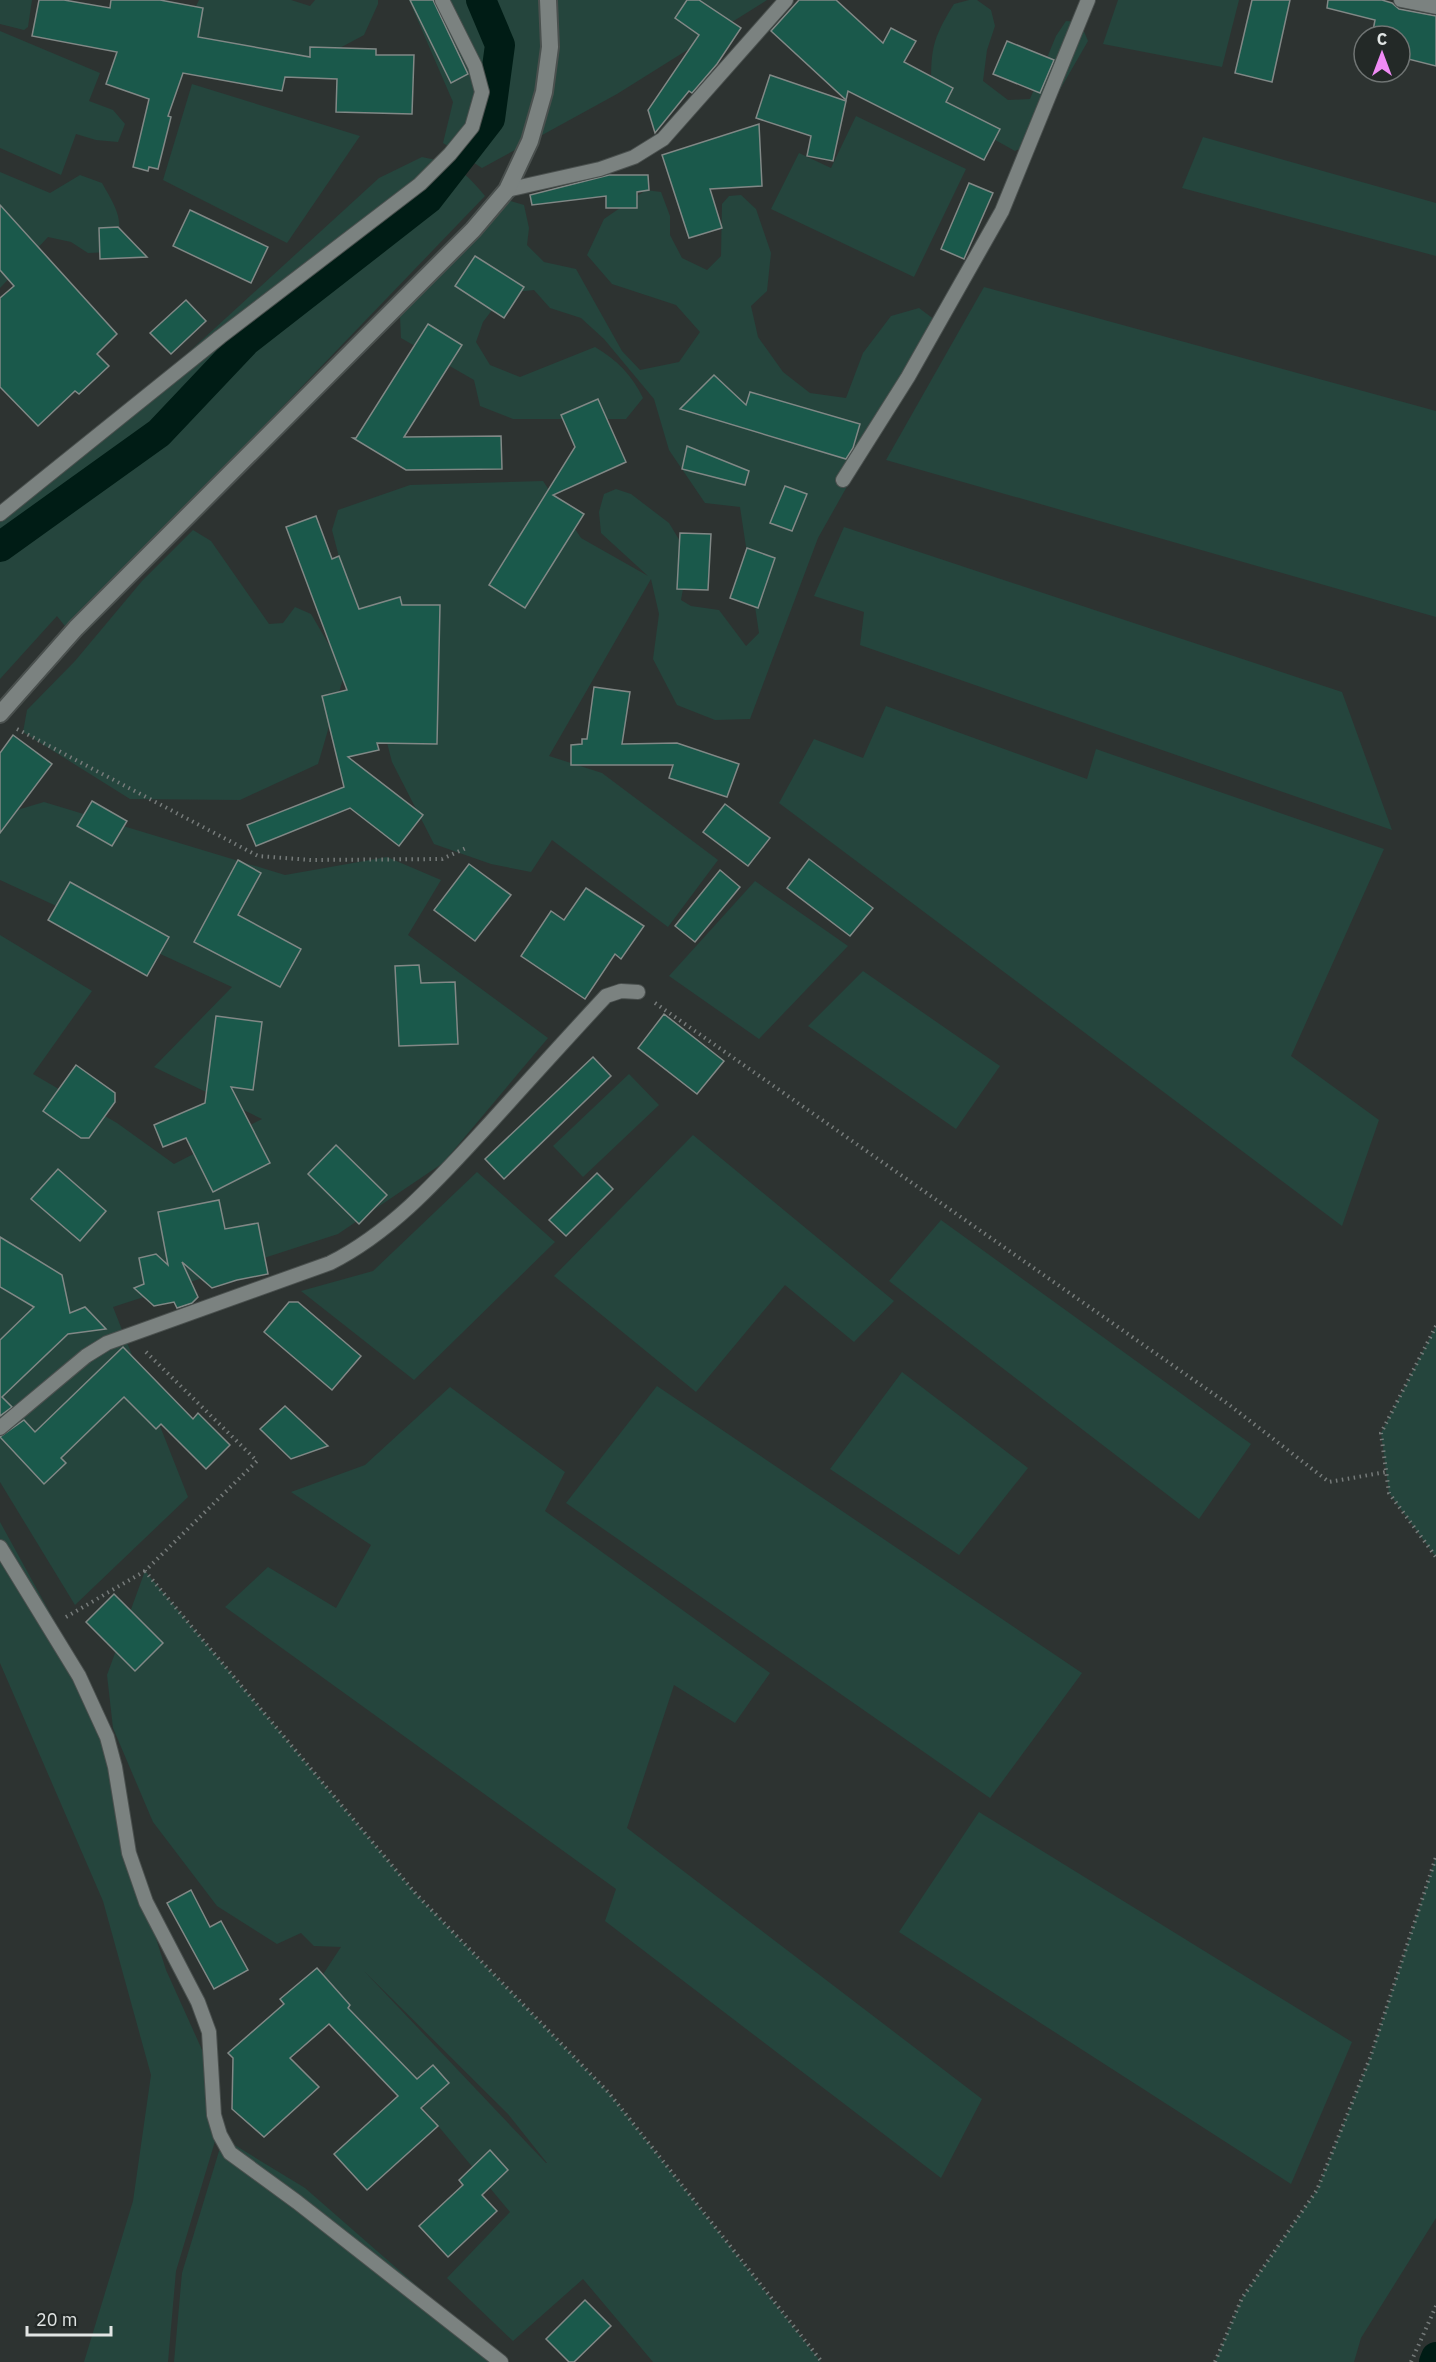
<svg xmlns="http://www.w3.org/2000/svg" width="1436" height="2362" font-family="'IBM Plex Sans',sans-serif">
	<rect width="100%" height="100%" fill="#2d3331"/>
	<g fill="#25453d" fill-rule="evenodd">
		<polygon points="0,0 32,0 28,27 24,30 0,24"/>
		<polygon points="199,0 291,0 310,6 315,0 378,0 378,4 364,35 321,58 265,67 189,33 191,16"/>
		<polygon points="409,0 767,0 617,94 482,168 443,143 453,102"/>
		<path d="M969,0h8l14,10 4,16 -8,24 -4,31 25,19 22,-1 26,-63 10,-15 14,1 8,19 -60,104 -13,6 -43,-24 -41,-34c0,-43 0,-52 23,-89z"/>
		<polygon points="1118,0 1239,0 1222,67 1103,44"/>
		<polygon points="0,31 100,73 89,101 113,110 125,124 118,142 96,140 76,134 61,175 0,148"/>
		<polygon points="192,84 360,136 287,243 163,180"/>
		<polygon points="856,116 966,169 914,277 771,209 799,153 831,168"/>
		<polygon points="1203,137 1436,203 1436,256 1182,188"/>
		<path d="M422,157c31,6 43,14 63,39l-417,434 -11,-14 -57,63v-171l143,-114 236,-216z"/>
		<path d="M0,172l50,21 30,-18 22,8c14,25 26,41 9,69l-23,1 -17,-11 -23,-5 -48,51z"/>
		<path d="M646,190l15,2 9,24v19l12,23 25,12 14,-14 1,-52 7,-8 12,-1 15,14 15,44 -4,38 -16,15 7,31 25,35 27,21 36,5 17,-45 28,-37 28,-8 20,15 -121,215 -68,181 -35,1 -38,-15 -24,-46 6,-45 -8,-35 -102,177 53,17 116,87 -50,67 -116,-87 -21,32 -40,-8 -57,-20 -42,-82 -60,-232 6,-20 72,-25 133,-4 38,57 67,38 -47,-43 -2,-21 5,-18 12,-5 15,5 38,29 20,33 -8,44 10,6 28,4 27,36 13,-13 -19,-126 -35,-4 -36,-53 -15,-51 -50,-60 -23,-21 -31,-10 -16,-18 -29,3 -22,29 -7,20 14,23 30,12 75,-30c22,13 37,28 48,51l-17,21h-113l-33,-13 -6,-26 -73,-42 -1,-22 32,-41 72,-76 20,6 5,23 -2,17 17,17 32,7 46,82 18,19 39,-8 21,-30 -24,-27 -64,-21 -25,-29 17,-36z"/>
		<polygon points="984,287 1436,411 1436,617 886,460"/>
		<polygon points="844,527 1342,692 1392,830 860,645 864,612 814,596"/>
		<polygon points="193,530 211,541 269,624 283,623 295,607 311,614 345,672 318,764 240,800 130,799 23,732 27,710 75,661 142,581"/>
		<polygon points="886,706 1087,779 1096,749 1384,849 1291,1056 1379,1120 1342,1226 779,803 814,739 863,758"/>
		<polygon points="44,802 285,875 387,857 441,880 408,935 548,1038 443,1163 338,1234 113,1307 188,1497 75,1605 0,1482 0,935 92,991 33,1074 117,1123 174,1164 262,1119 154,1067 232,987 0,880 0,815"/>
		<polygon points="755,881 848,946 759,1039 669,976"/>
		<polygon points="863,971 1000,1066 956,1129 808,1026"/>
		<polygon points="629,1074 659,1105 583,1177 553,1146"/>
		<polygon points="693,1135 894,1301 854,1342 785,1285 696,1392 554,1276"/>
		<polygon points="477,1172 555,1242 414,1380 301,1291 373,1271"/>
		<polygon points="941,1220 1251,1444 1199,1519 889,1281"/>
		<polygon points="1436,1326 1436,1557 1389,1493 1381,1433"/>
		<polygon points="902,1372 1028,1468 959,1555 830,1469"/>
		<polygon points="657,1386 1082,1673 990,1798 566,1503"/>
		<polygon points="450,1387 565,1472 545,1511 770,1673 735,1723 674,1685 627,1828 982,2099 941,2178 605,1921 616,1889 225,1607 268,1567 336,1608 371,1545 291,1492 365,1465"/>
		<polygon points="0,1522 88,1682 128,1850 166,1970 203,2052 219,2128 176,2271 168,2362 84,2362 133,2201 151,2075 103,1901 0,1663"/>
		<path d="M145,1571l271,323 193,199 212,269h-168l-70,-83 -70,62 -66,-63 63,-66 -192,-230 23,-35 -27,-1 -13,-13 -24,11 -60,-38 -64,-84 -40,-94 -6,-53zM364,1971l144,143 39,49h-1z"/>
		<polygon points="979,1812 1352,2042 1291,2184 899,1932"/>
		<polygon points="1436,1857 1436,2218 1361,2338 1354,2362 1215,2362 1242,2298 1317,2190 1370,2058"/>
		<polygon points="223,2138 305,2188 504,2362 174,2362 182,2273"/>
	</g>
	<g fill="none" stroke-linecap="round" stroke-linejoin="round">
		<g stroke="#001c15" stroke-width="30">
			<polyline points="0,547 159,433 246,341 428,199 490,119 500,45 481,0"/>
			<polyline points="1434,2362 1436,2357"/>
		</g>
	</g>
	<g fill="#1a594b" stroke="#818886" stroke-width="1.5">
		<polygon points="39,0 64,0 110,8 111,0 160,0 203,8 198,37 310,57 310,47 376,49 376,55 414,55 412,114 336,112 337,79 285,77 282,91 183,73 168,116 171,117 158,169 149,167 148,171 133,167 149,99 106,84 117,52 32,36"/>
		<polygon points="410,0 433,0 468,74 451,83"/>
		<polygon points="687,0 699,0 741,28 717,64 692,93 689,91 655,133 648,110 699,35 675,18"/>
		<polygon points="799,0 836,0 883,43 891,28 916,41 904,62 953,88 946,102 1000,129 984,160 848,91 846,100 771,31"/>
		<polygon points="1252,0 1290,0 1272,82 1235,73"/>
		<polygon points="1328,0 1382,0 1392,3 1399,9 1436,16 1436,66 1400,57 1400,36 1372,36 1375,20 1327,8"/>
		<polygon points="1007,41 1054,60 1040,93 993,74"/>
		<polygon points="770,75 846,101 833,161 807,156 811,136 756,118"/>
		<polygon points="759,124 762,186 710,189 722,228 689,238 662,155"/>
		<polygon points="609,175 648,175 649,190 637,192 637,208 606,208 606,196 532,205 530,195"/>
		<polygon points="969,183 993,193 964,259 941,249"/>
		<polygon points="0,205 117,334 97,354 109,366 79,394 75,391 38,426 0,387 0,298 14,286 0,270"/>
		<polygon points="190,210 268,247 251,283 173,246"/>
		<polygon points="118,227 147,257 100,259 99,228"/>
		<polygon points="475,256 524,287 504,318 455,286"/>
		<polygon points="186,300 206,321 171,354 150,333"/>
		<polygon points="428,324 462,345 404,437 501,436 502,469 406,470 353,438 356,438"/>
		<polygon points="714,375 746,405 750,392 860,424 853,448 846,459 680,409"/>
		<polygon points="598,399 626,462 553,495 584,514 525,608 489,585 575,447 561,415"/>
		<polygon points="687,446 749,471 745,485 682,469"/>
		<polygon points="785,486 807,494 792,531 770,523"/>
		<polygon points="316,516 332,559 339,556 359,609 400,597 402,605 440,605 437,744 377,743 379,750 348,757 423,815 399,846 350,808 256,846 247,825 344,787 322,696 347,690 286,527"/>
		<polygon points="680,533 711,534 708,590 677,589"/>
		<polygon points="747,548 775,558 758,608 730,598"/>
		<polygon points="594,687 630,692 622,744 677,743 739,764 727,797 669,778 673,765 571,765 571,745 582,744 582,739 587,739"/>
		<polygon points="13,735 52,764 0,833 0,753"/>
		<polygon points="92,801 127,821 112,846 77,826"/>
		<polygon points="725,804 770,838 748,866 703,832"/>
		<polygon points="809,859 873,908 850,936 787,888"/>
		<polygon points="238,860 261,873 238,915 301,949 280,987 194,942"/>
		<polygon points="469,864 511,895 475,941 434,910"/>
		<polygon points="720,870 740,887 695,942 675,926"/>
		<polygon points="70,882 169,937 147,976 48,920"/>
		<polygon points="586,888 644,926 621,959 615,954 585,999 521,956 551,911 564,920"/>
		<polygon points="419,965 421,983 455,982 458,1044 399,1046 395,966"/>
		<polygon points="664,1014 724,1061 697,1094 638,1048"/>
		<polygon points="216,1016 262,1022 253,1090 231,1087 270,1163 213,1192 186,1138 163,1147 154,1125 205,1103"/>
		<polygon points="593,1057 611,1076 504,1179 485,1159"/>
		<polygon points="76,1065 115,1093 115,1102 89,1138 81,1138 43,1111"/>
		<polygon points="336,1145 387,1195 359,1224 308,1174"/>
		<polygon points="58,1169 106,1211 80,1241 31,1199"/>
		<polygon points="597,1173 613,1189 566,1236 549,1220"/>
		<polygon points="219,1200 225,1229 258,1223 268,1274 237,1280 212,1288 182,1262 198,1297 192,1303 177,1308 174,1302 154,1306 134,1288 144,1284 139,1258 156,1254 168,1265 158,1212"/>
		<polygon points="0,1237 62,1275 70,1313 85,1307 106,1329 68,1334 2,1397 12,1407 0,1416 0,1340 34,1307 0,1287"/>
		<polygon points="289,1302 298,1302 361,1356 332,1390 264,1332"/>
		<polygon points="123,1347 193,1419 198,1413 230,1445 206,1469 161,1424 156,1429 124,1397 61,1458 66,1463 44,1484 0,1437 24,1420 35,1432"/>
		<polygon points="285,1406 328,1446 291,1459 260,1429"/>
		<polygon points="114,1594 163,1643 135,1671 86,1622"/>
		<polygon points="191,1890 210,1927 221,1921 248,1970 214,1989 167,1903"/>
		<polygon points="317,1968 350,2005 348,2008 417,2079 433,2065 449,2083 421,2108 438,2126 367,2190 334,2154 398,2096 329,2024 290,2058 319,2087 264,2137 232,2109 233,2058 228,2053 284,2004 280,1999"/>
		<polygon points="490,2150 508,2170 482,2195 497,2211 448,2257 419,2226 463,2185 459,2180"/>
		<polygon points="585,2300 611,2326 574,2362 569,2362 546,2339"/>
	</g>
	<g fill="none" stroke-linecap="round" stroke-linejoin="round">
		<defs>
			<g id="service">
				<polyline points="1401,0 1436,7"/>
				<polyline points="507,190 600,169 634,157 663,139 786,0"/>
				<polyline points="843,480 908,377 1002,211 1088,0"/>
				<polyline points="0,514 220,337 420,184 450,154 472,127 482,92 475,66 442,0"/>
				<path d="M0,1428l86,-72 21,-13 223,-80c64,-32 113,-89 161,-141 38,-42 76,-84 115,-126l15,-5 17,1"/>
				<polyline points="0,1547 79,1676 107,1737 115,1767 129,1853 146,1902 198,2002 209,2032 214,2115 220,2135 230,2153 297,2202 501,2362"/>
			</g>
			<polyline id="tertiary" points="0,714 76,628 473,230 507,190 530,141 544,92 550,47 548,0"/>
		</defs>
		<use href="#service" stroke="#4a504e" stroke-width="16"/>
		<use href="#tertiary" stroke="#4a504e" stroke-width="20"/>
		<g stroke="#767b7a" stroke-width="4" stroke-dasharray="1.5 4.5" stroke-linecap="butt">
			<polyline points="17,729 258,856 311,860 442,859 466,848"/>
			<polyline points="655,1003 1228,1404 1329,1482 1386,1472"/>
			<polyline points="1436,1326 1381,1433 1389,1493 1436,1557"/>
			<polyline points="146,1352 257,1461 145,1571 416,1894 609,2093 822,2362"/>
			<polyline points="66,1617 145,1571"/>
			<polyline points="1215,2362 1242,2298 1317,2190 1370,2058 1436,1857"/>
			<polyline points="1411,2362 1436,2306"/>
		</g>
		<use href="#service" stroke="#7b8280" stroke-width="14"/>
		<use href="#tertiary" stroke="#7b8280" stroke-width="16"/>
	</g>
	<g transform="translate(1382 54)"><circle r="28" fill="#232927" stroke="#6f7473" stroke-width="1.5"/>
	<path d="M0-4.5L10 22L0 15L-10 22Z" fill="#f08bf5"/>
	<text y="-9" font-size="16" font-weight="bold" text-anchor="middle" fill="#e1e5e4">С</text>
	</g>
	<path d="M27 2326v9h84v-9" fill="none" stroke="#e1e5e4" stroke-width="3"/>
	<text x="36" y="2326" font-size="18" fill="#e1e5e4" stroke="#232927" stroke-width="4.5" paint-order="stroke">20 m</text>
</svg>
